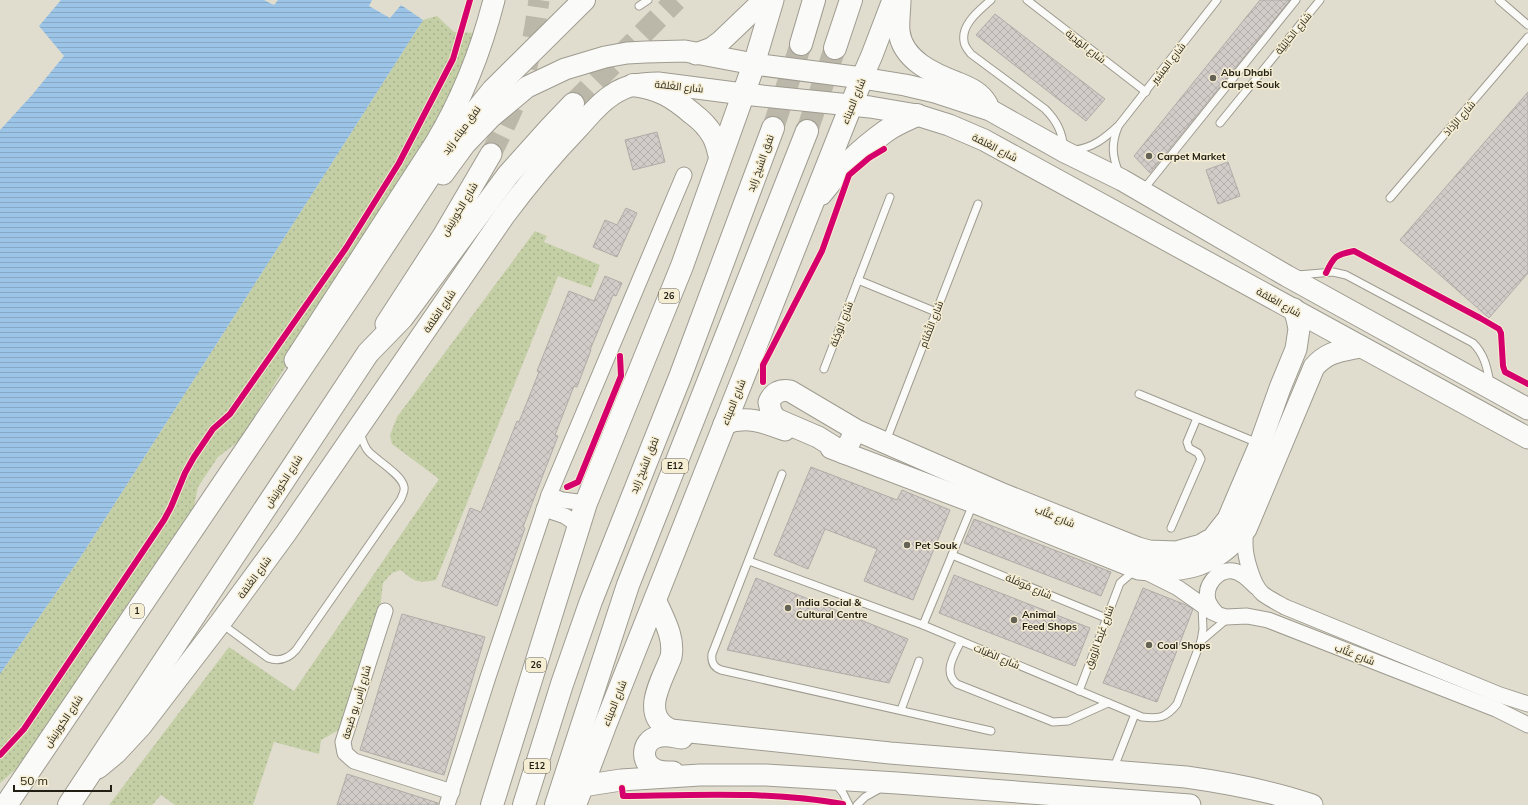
<svg xmlns="http://www.w3.org/2000/svg" width="1528" height="805" font-family="Mulish,Cairo,sans-serif">
	<defs>
		<pattern id="park-dots" width="8" height="8" patternUnits="userSpaceOnUse"><rect width="8" height="8" fill="#c4cfa6"/><path d="M2 2h.1M6 6h.1" fill="none" stroke="#a8b18e" stroke-width="1.8" stroke-linecap="round"/></pattern>
		<pattern id="water-rules" width="6" height="5" patternUnits="userSpaceOnUse"><rect width="6" height="5" fill="#9cc4e7"/><path d="M0 2.5h6" fill="none" stroke="#86a8c5"/></pattern>
		<pattern id="building-cross-hatch" width="8" height="8" patternUnits="userSpaceOnUse"><rect width="8" height="8" fill="#d2ccc9"/><path d="M0 0l8 8M0 8l8-8" fill="none" stroke="#b4afac"/></pattern>
	</defs>
	<rect width="100%" height="100%" fill="#e1ddce"/>
	<g fill="url(#park-dots)">
		<polygon points="437,16 454,32 479,33 431,135 239,441 218,457 198,487 194,506 21,765 0,783 0,674 80,558 423,20"/>
		<path d="M535,231l12,5 -3,6 56,23 -9,23 -33,-12 -122,304c-17,3 -21,3 -35,-10l-9,3 -9,10 -3,25 -36,119 -23,13 -2,14 -45,-12 -21,63h-78l-14,-10 -9,10h-43l120,-158 65,44 145,-212 -47,-35 -2,-9 7,-18z"/>
	</g>
	<polygon fill="url(#water-rules)" points="61,0 264,0 274,5 278,0 372,0 369,6 390,18 401,5 423,20 80,558 0,674 0,130 32,95 64,56 39,26"/>
	<g fill="url(#building-cross-hatch)" stroke="#b1aba8">
		<polygon points="1260,0 1290,0 1150,173 1134,156"/>
		<polygon points="995,14 1105,99 1086,121 976,35"/>
		<polygon points="1528,92 1528,273 1489,318 1400,240"/>
		<polygon points="657,132 665,162 633,170 625,140"/>
		<polygon points="1228,162 1240,196 1218,204 1206,170"/>
		<polygon points="626,208 637,213 617,257 593,247 605,220 617,225"/>
		<polygon points="605,276 622,283 616,296 613,295 590,350 591,350 577,387 574,386 555,435 558,436 523,527 525,528 497,606 442,586 470,508 481,512 517,421 519,422 539,372 537,371 569,291 594,301"/>
		<polygon points="811,467 897,500 902,490 950,510 913,600 864,581 877,549 825,529 808,569 774,555"/>
		<polygon points="974,519 1111,572 1101,596 964,543"/>
		<polygon points="954,575 1090,628 1075,666 939,613"/>
		<polygon points="756,578 908,639 889,683 727,650"/>
		<polygon points="1143,588 1186,605 1193,609 1157,702 1103,683"/>
		<polygon points="402,614 485,637 444,775 360,750"/>
		<polygon points="347,774 438,803 438,805 337,805"/>
	</g>
	<g fill="none" stroke-linecap="round" stroke-linejoin="round">
		<path stroke="#bbb7a9" stroke-width="21" stroke-dasharray="21 10" stroke-linecap="butt" d="M491,154c12,-24 24,-48 32,-73 8,-27 12,-54 16,-81"/>
		<g stroke="#bbb7a9" stroke-width="22" stroke-dasharray="22 11" stroke-linecap="butt">
			<polyline points="573,104 676,0"/>
			<polyline points="773,128 801,44"/>
			<polyline points="807,131 835,48"/>
		</g>
		<defs>
			<g id="lane">
				<path d="M991,0c-11,10 -30,24 -27,41 0,5 4,9 7,13l74,55c12,12 17,23 19,39"/>
				<polyline points="1027,0 1146,92"/>
				<polyline points="1499,0 1528,25"/>
				<polyline points="639,6 648,0"/>
				<polyline points="1220,123 1320,0"/>
				<path d="M1118,127c-7,17 -6,29 1,46"/>
				<path d="M1074,150c19,-2 31,-12 45,-25l98,-125"/>
				<polyline points="1143,190 1296,0"/>
				<polyline points="1390,198 1528,37"/>
				<path d="M1298,275l35,-3 13,3 127,68c12,12 14,25 17,40"/>
				<polyline points="858,280 936,312"/>
				<polyline points="824,369 890,197"/>
				<polyline points="1139,394 1258,443"/>
				<polyline points="886,441 978,204"/>
				<path d="M782,474l-70,180c-1,8 1,13 9,16l270,61"/>
				<polyline points="1171,528 1201,459 1198,453 1189,448 1187,442 1197,418"/>
				<polyline points="952,555 1106,618"/>
				<path d="M749,561l174,64 219,92c17,2 24,1 35,-13l24,-63 2,-12 -1,-22"/>
				<path d="M222,624l46,34c11,4 20,1 28,-8l105,-151c1,-4 4,-7 3,-12 -2,-12 -26,-26 -35,-35 -5,-5 -7,-13 -9,-20"/>
				<polyline points="923,625 973,504"/>
				<path d="M961,641c-6,13 -19,31 -4,43l96,38 15,-1 40,-18"/>
				<polyline points="1201,641 1228,618"/>
				<polyline points="1079,691 1120,583 1134,571"/>
				<polyline points="901,710 919,661"/>
				<polyline points="1113,770 1135,714"/>
				<polyline points="835,783 843,793 849,805"/>
				<polyline points="857,805 865,797 881,788"/>
			</g>
			<g id="street">
				<polyline points="549,495 562,500 586,503"/>
				<polyline points="544,509 565,516 578,525"/>
				<path d="M1246,529c-1,5 -1,10 -1,15 0,13 8,42 18,50 7,5 15,9 22,13l215,88 28,9"/>
				<polyline points="1146,572 1178,588 1212,612 1219,615 1226,617 1247,616 1268,620 1496,709 1528,725"/>
				<polyline points="385,611 343,742 345,753 354,761 452,792"/>
				<path d="M1217,614c-4,-4 -7,-8 -9,-13 -4,-15 9,-32 25,-30 9,1 17,10 23,16"/>
				<polyline points="447,805 488,677 549,495 684,175"/>
			</g>
			<g id="secondary">
				<path d="M900,0c0,10 -2,21 -1,31 3,29 35,43 59,52 12,5 22,9 29,21"/>
				<polyline points="696,54 712,48 720,42 764,0"/>
				<polyline points="754,64 773,0"/>
				<polyline points="862,78 872,55 893,0"/>
				<polyline points="443,174 465,144 491,117 527,87 565,69 605,57 627,53 646,52 685,51 754,64 862,78 905,85 935,92 990,110 1065,152 1122,180 1287,276 1528,409"/>
				<polyline points="386,324 443,236 491,154"/>
				<path d="M295,360l140,-216c27,-45 46,-93 59,-144"/>
				<path d="M724,424c22,-9 40,-2 61,6"/>
				<path d="M856,430l-12,23 -26,-16 -42,-18 -5,-7 -2,-10c4,-9 11,-13 21,-11l66,39 149,65 133,53 11,3 27,1 25,-7 12,-7 15,-19 32,-75 20,-56 16,-39 3,-20 -2,-10 -3,-10"/>
				<path d="M831,448l142,54 166,67c46,5 77,-3 107,-40l68,-162c14,-16 27,-16 46,-20"/>
				<path d="M655,599c8,19 20,38 16,58 -9,24 -32,58 0,73l219,23 296,24c43,6 85,14 126,28"/>
				<path d="M98,768l18,-15 25,-27 79,-103 66,-90 218,-317c23,-31 48,-61 75,-89 10,-11 20,-24 33,-32 14,-10 29,-12 46,-12l85,11 127,13 47,8 32,10 35,15 544,298"/>
				<path d="M673,772c-6,0 -14,0 -19,-3 -14,-7 -12,-28 3,-32 8,-3 17,0 25,1"/>
				<polyline points="582,786 621,780 700,775 766,775 897,783 1190,805"/>
			</g>
			<g id="primary">
				<path d="M633,85c26,3 40,12 60,29 8,6 15,13 20,22 4,7 5,14 7,21"/>
				<path d="M821,194c18,-24 41,-46 65,-63 10,-7 20,-11 31,-16"/>
				<polyline points="492,805 586,503 682,266 754,64"/>
				<polyline points="575,805 606,723 862,78"/>
			</g>
			<g id="highway">
				<polyline points="801,44 814,0"/>
				<polyline points="835,48 851,0"/>
				<polyline points="6,805 361,280 458,133 493,90 584,0"/>
				<polyline points="69,805 368,353 402,318 508,175 551,127 573,104"/>
				<polyline points="524,805 562,684 591,601 680,377 773,128"/>
				<polyline points="556,805 628,585 807,131"/>
			</g>
		</defs>
		<use href="#lane" stroke="#9e9b90" stroke-width="9"/>
		<use href="#street" stroke="#9e9b90" stroke-width="17"/>
		<use href="#secondary" stroke="#9e9b90" stroke-width="23"/>
		<use href="#primary" stroke="#9e9b90" stroke-width="24"/>
		<use href="#highway" stroke="#9e9b90" stroke-width="24"/>
		<use href="#lane" stroke="#fafaf8" stroke-width="7"/>
		<use href="#street" stroke="#fafaf8" stroke-width="15"/>
		<use href="#secondary" stroke="#fafaf8" stroke-width="21"/>
		<use href="#primary" stroke="#fafaf8" stroke-width="22"/>
		<use href="#highway" stroke="#fafaf8" stroke-width="22"/>
		<defs>
			<g id="cycleway">
				<path d="M1326,273c8,-17 9,-18 28,-22l126,67 19,11 2,4 2,33 2,6 23,12"/>
				<polyline points="763,382 763,365 822,251 849,175 869,158 884,149"/>
				<polyline points="567,487 578,482 621,376 620,356"/>
				<polyline points="0,755 24,729 164,520 171,507 185,473 194,457 213,429 230,414 346,248 399,163 453,59 470,0"/>
				<path d="M622,788l1,8c73,-1 148,-5 220,8"/>
			</g>
		</defs>
		<use href="#cycleway" stroke="#f6eed3" stroke-width="8"/>
		<use href="#cycleway" stroke="#d6006c" stroke-width="6"/>
	</g>
	<g fill="#646155" stroke="#f6eed3" stroke-width="1.5">
		<circle cx="1213" cy="78" r="4"/>
		<circle cx="1149" cy="156" r="4"/>
		<circle cx="907" cy="545" r="4"/>
		<circle cx="788" cy="608" r="4"/>
		<circle cx="1014" cy="620" r="4"/>
		<circle cx="1149" cy="645" r="4"/>
	</g>
	<g text-anchor="middle" stroke-width="3" stroke-linejoin="round" paint-order="stroke">
		<g fill="#f6eed3" stroke="#615c4d" stroke-width="1">
			<rect x="659" y="289" width="20" height="14" rx="3"/>
			<rect x="662" y="459" width="26" height="14" rx="3"/>
			<rect x="130" y="604" width="14" height="14" rx="3"/>
			<rect x="526" y="658" width="20" height="14" rx="3"/>
			<rect x="524" y="759" width="26" height="14" rx="3"/>
		</g>
		<g font-size="9" font-weight="bold" fill="#211e14">
			<text x="669" y="299">26</text>
			<text x="675" y="469">E12</text>
			<text x="137" y="614">1</text>
			<text x="536" y="668">26</text>
			<text x="537" y="769">E12</text>
		</g>
		<g font-size="10" fill="#211e14" stroke="#f6eed3">
			<text transform="translate(1293 33) rotate(-51)" y="4">شارع الحَايْلِيَّة</text>
			<text transform="translate(1086 46) rotate(38)" y="4">شارع الهَدِيَة</text>
			<text transform="translate(1168 63) rotate(-52)" y="4">شارع المِشِير</text>
			<text transform="translate(679 86) rotate(6)" y="4">شارع الغَلقة</text>
			<text transform="translate(853 101) rotate(-68)" y="4">شارع الميناء</text>
			<text transform="translate(1459 118) rotate(-49)" y="4">شارع الرَّذاذ</text>
			<text transform="translate(461 130) rotate(-54)" y="4">نفق ميناء زايد</text>
			<text transform="translate(995 147) rotate(27)" y="4">شارع الغَلقة</text>
			<text transform="translate(760 163) rotate(-70)" y="4">نفق الشيخ زايد</text>
			<text transform="translate(459 209) rotate(-59)" y="4">شارع الكورنيش</text>
			<text transform="translate(1279 302) rotate(29)" y="4">شارع الغَلقة</text>
			<text transform="translate(439 311) rotate(-56)" y="4">شارع الغَلقة</text>
			<text transform="translate(841 324) rotate(-69)" y="4">شارع الوَجْنَة</text>
			<text transform="translate(931 324) rotate(-69)" y="4">شارع التَّمْتَام</text>
			<text transform="translate(733 402) rotate(-68)" y="4">شارع الميناء</text>
			<text transform="translate(644 465) rotate(-68)" y="4">نفق الشيخ زايد</text>
			<text transform="translate(283 481) rotate(-57)" y="4">شارع الكورنيش</text>
			<text transform="translate(1055 516) rotate(22)" y="4">شارع عَتَّاب</text>
			<text transform="translate(254 577) rotate(-54)" y="4">شارع الغَلقة</text>
			<text transform="translate(1029 586) rotate(23)" y="4">شارع مُوقَلَة</text>
			<text transform="translate(1099 637) rotate(-70)" y="4">شارع غَيْط الرِّويق</text>
			<text transform="translate(1355 654) rotate(21)" y="4">شارع عَتَّاب</text>
			<text transform="translate(997 656) rotate(23)" y="4">شارع الظبات</text>
			<text transform="translate(356 702) rotate(-73)" y="4">شارع رَأس بو ضَبعة</text>
			<text transform="translate(614 703) rotate(-68)" y="4">شارع الميناء</text>
			<text transform="translate(63 721) rotate(-56)" y="4">شارع الكورنيش</text>
		</g>
		<g font-size="10" font-weight="bold" fill="#211e14" stroke="#f6eed3" text-anchor="start">
			<text x="1221" y="76">Abu Dhabi<tspan x="1221" dy="12">Carpet Souk</tspan></text>
			<text x="1157" y="160">Carpet Market</text>
			<text x="915" y="549">Pet Souk</text>
			<text x="796" y="606">India Social &amp;<tspan x="796" dy="12">Cultural Centre</tspan></text>
			<text x="1022" y="618">Animal<tspan x="1022" dy="12">Feed Shops</tspan></text>
			<text x="1157" y="649">Coal Shops</text>
		</g>
	</g>
	<path d="M14 785v6h97v-6" fill="none" stroke="#211e14" stroke-width="2"/>
	<text x="20" y="785" font-size="12" fill="#211e14" stroke="#f6eed3" stroke-width="3" paint-order="stroke">50 m</text>
</svg>
